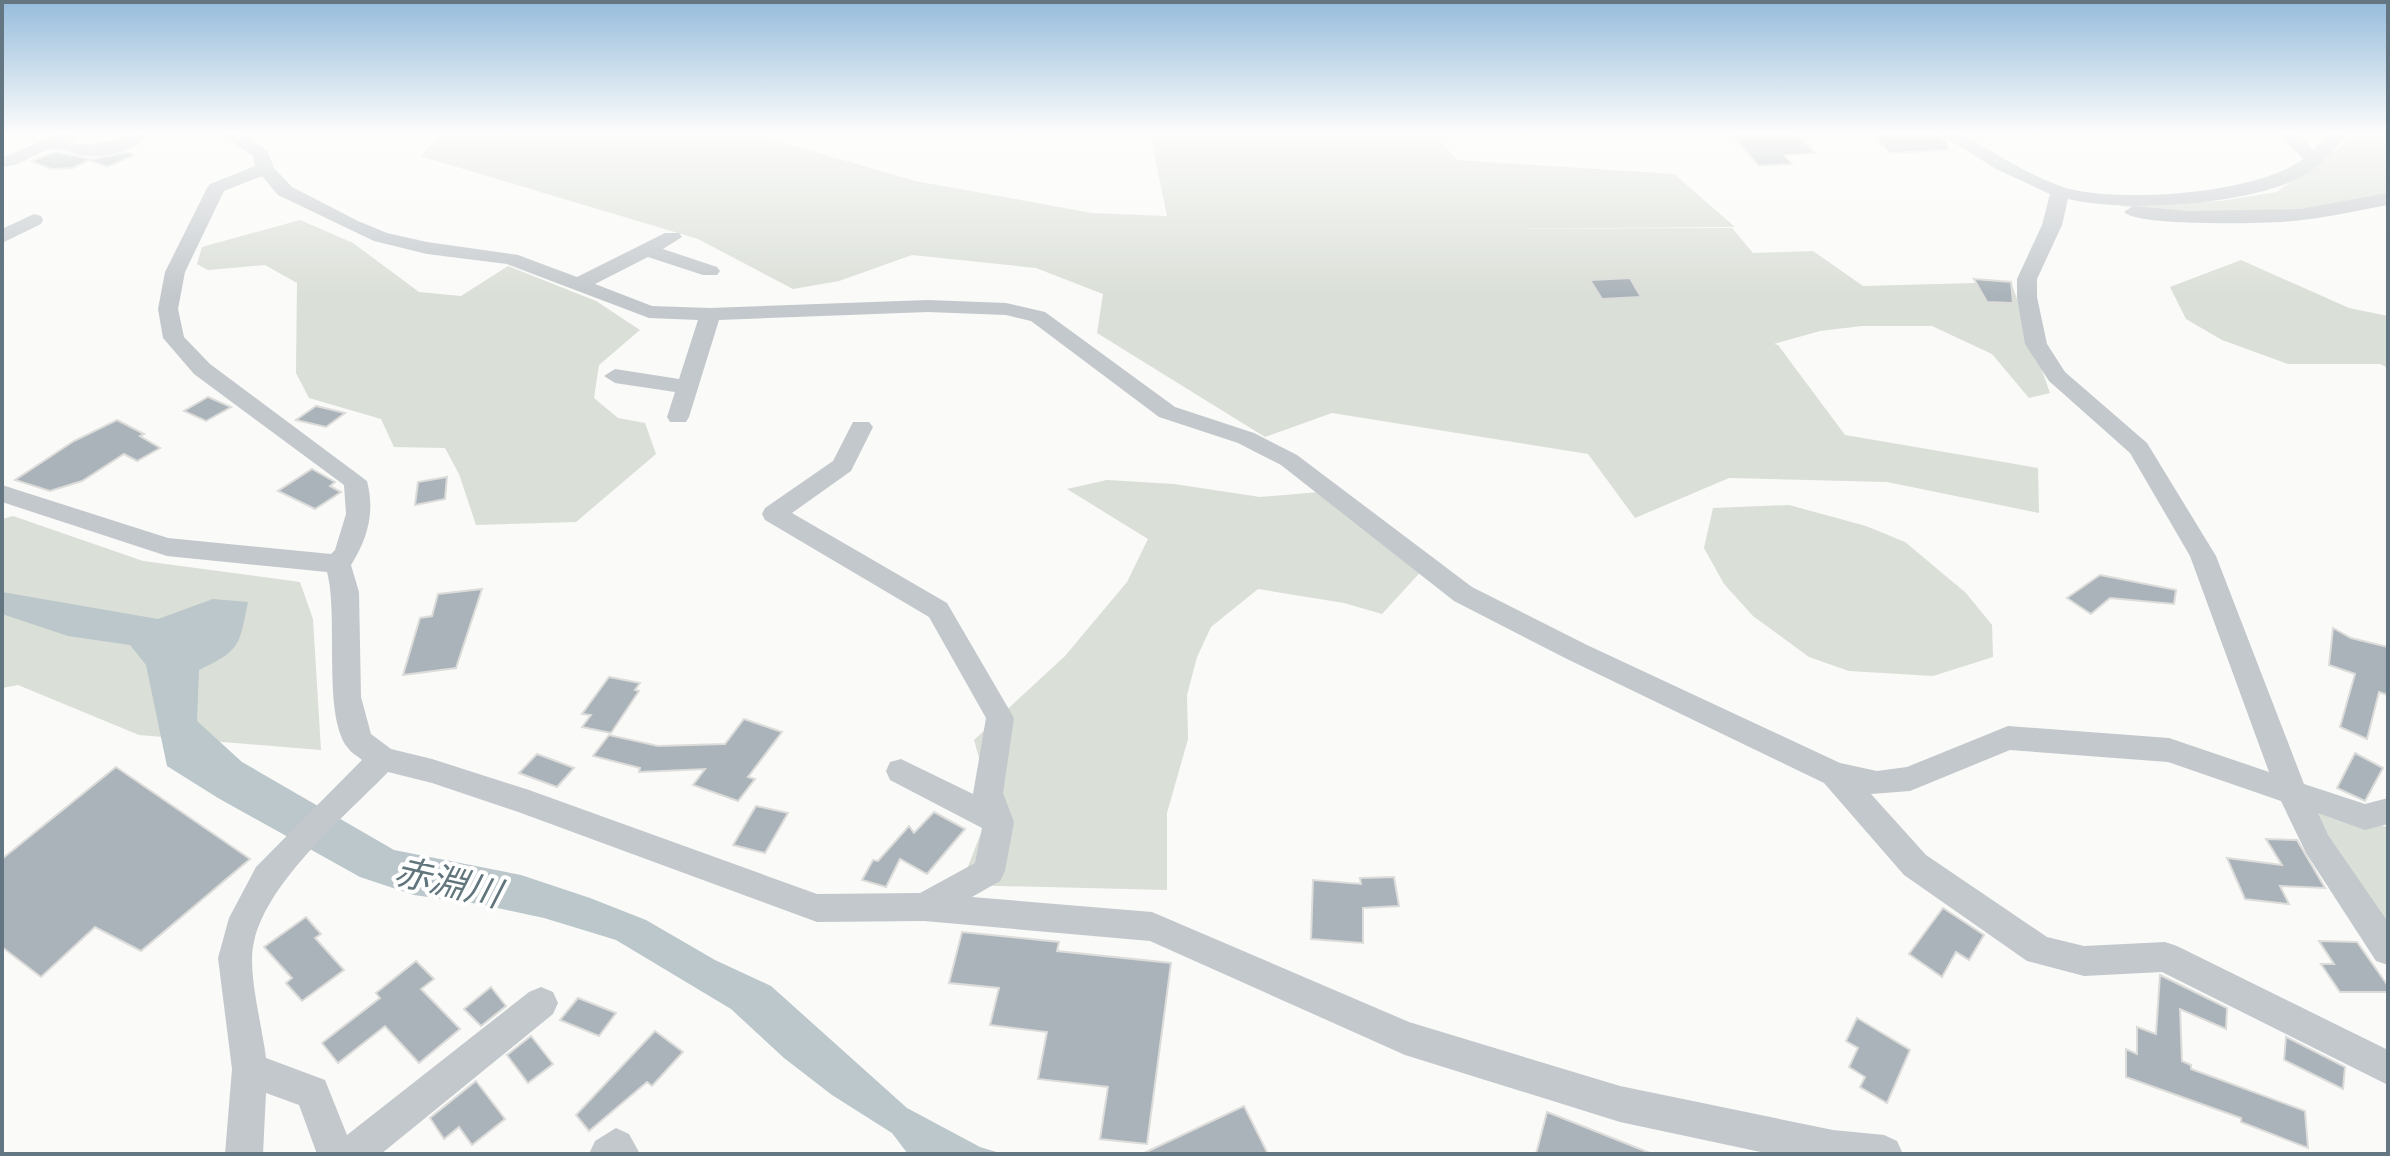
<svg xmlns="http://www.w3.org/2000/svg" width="2390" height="1156" font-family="'PT Sans','Noto Sans JP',sans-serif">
	<rect width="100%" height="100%" fill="#fafaf8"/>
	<g fill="#dadfd7">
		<polygon points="443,134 754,134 915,181 1092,213 1167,216 1150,134 1435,134 1457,160 1674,174 1735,227 1433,229 1732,228 1753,253 1813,251 1863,286 2011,282 2050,393 2029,398 1992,354 1932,326 1862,326 1820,331 1774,344 1778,345 1845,435 2038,468 2039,513 1887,482 1729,478 1635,518 1588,454 1332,413 1265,437 1097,333 1103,294 1036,268 912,255 839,281 793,289 698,239 420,156"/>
		<polygon points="2358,134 2388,134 2388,194 2289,211 2173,211 2120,206 2121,203 2221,201 2277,192"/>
		<polygon points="300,220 353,243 419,292 461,296 508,266 596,301 640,330 599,365 594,398 618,418 645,423 656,454 576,522 476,525 459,474 445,448 394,447 381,419 309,398 296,373 297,283 265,265 208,270 197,264 202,247"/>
		<polygon points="2241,260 2349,308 2388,316 2388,368 2380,364 2288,364 2222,340 2186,319 2170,287"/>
		<polygon points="1107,480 1174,484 1260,497 1319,492 1426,566 1382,614 1344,603 1258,589 1211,627 1197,657 1187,695 1188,739 1167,813 1167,890 961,885 992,804 974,740 1065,656 1127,582 1148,539 1067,489"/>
		<polygon points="1789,505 1866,526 1905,542 1966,593 1992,625 1993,657 1933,676 1849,671 1809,657 1753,616 1724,584 1704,548 1713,508"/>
		<polygon points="13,516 143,561 300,582 313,619 321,750 139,735 18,685 2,688 2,519"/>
		<polygon points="2310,811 2388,827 2388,935"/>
	</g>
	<path fill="#bbc7cb" d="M2,592l156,27 55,-20 35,3c-9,44 -7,48 -49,68l-2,51 45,41 152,88 127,25 69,23 56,22 69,40 56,26 136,122 73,39 23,7h-95l-16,-21 -60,-38 -48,-37 -53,-49 -115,-69 -72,-22 -65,-14 -65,-9 -54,-18 -142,-79 -51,-32 -21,-101 -16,-20 -62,-9 -66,-22z"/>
	<g fill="#aab3b9" stroke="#dcdcda" stroke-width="2">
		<polygon points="1731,134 1797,134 1815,153 1784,155 1792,164 1759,166"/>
		<polygon points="1872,134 1937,134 1947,142 1948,150 1890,153"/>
		<polygon points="55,152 93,159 128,152 135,155 107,167 89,160 73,168 51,169 31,161"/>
		<polygon points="1630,278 1641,297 1602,299 1590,280"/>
		<polygon points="1974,279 2011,282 2013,303 1987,302"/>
		<polygon points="208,397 231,407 206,421 184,411"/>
		<polygon points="316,406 345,413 326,427 296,420"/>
		<polygon points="117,420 144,434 140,436 160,448 137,461 124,454 82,481 50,491 15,480 74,441"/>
		<polygon points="312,469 335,482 330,486 341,492 315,509 278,491"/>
		<polygon points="447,477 445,499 415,505 418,482"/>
		<polygon points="2100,575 2176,590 2174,604 2110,598 2091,614 2067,598"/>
		<polygon points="482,589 456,668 403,675 420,618 432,616 438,594"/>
		<polygon points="2333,628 2351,638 2388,647 2388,695 2379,692 2367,739 2340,727 2355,674 2329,665"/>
		<polygon points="609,677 640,683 635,690 639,691 611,733 582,727 591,715 582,714"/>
		<polygon points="744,719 782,732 748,777 755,779 738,801 693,785 705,769 639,772 640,768 593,756 609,735 658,746 725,744"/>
		<polygon points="2355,753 2383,768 2365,801 2337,788"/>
		<polygon points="537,754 561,763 574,768 557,787 519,773"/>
		<polygon points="116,767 250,859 141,951 95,927 41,977 2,947 2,859"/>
		<polygon points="756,806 788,813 765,853 733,845"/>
		<polygon points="934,812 965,829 927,874 900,859 886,887 862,880 873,860 878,861 909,826 914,833"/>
		<polygon points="2266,839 2297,840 2325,888 2280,886 2289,904 2245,899 2227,858 2282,865"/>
		<polygon points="1394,877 1399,906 1363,908 1363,943 1311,939 1313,880 1361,884 1360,878"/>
		<polygon points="1943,908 1984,935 1969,960 1956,952 1942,977 1909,954"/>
		<polygon points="306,917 321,934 315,938 344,970 302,1001 286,983 292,978 264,947"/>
		<polygon points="962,932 1059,942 1057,951 1171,963 1147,1144 1100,1139 1108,1087 1038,1079 1047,1032 990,1025 999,988 949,983"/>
		<polygon points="2319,941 2357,942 2388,986 2388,992 2340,992 2321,964 2334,964"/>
		<polygon points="416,961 434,979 421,989 460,1029 419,1063 385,1026 338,1063 322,1043 380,998 376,993"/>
		<polygon points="2160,975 2227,1008 2226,1029 2180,1009 2182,1061 2191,1065 2191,1069 2305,1111 2308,1148 2241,1122 2241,1118 2126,1077 2126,1049 2137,1054 2137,1027 2156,1034"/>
		<polygon points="491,987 506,1006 481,1026 464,1009"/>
		<polygon points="578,998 616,1013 599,1036 560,1020"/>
		<polygon points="1857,1018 1910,1050 1887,1103 1860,1087 1865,1077 1849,1067 1858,1048 1846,1041"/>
		<polygon points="655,1031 683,1052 652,1086 647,1082 589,1131 576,1115"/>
		<polygon points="531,1036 553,1064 528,1083 507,1055"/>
		<polygon points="2286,1037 2345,1067 2343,1089 2284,1060"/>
		<polygon points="476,1081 505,1119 472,1145 459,1127 444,1139 430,1118"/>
		<polygon points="1244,1106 1268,1154 1142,1154"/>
		<polygon points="1547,1112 1650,1153 1650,1154 1536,1154"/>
	</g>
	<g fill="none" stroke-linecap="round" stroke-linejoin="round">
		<g fill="#c3c8cc" fill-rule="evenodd">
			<path d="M58,134h15l2,3 -6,5c37,9 45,-9 74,-8l3,4c-13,13 -42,20 -60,18 -10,-1 -20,-6 -31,-7 -18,0 -34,20 -53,17v-8z"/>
			<path d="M221,134h21l25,16 7,18 18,19 66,34 29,12 40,9 91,13 59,22 88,-44h14l3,4 -19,12 54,18 3,4 -3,4h-14l-55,-18 -53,27 57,22 58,2 218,-8 78,3 39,9 130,95 79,26 43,22 175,132 115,58 253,118 37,8 30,-4 101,-41 161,12 100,34 -79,-216 -60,-103 -81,-72 -24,-37 -8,-47v-18l25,-54 8,-31 -54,-25 -56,-35c6,0 13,-1 19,0 11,2 23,12 32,17 23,14 47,27 72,36 52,17 196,7 240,-28l-24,-25h19l15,16 16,-16h19c-12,15 -28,32 -45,42 -51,29 -179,37 -235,23l-6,26 -25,54v18l10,47 18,28 82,71 69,113 88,228 61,20 23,-6v26l-23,6 -47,-17 10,22 60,87v43l-12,-4 -70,-108 -25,-52 -113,-39 -158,-12 -100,41 -39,3 55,61 121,82 37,9 81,-4 12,4 211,104v35l-226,-113 -78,4 -57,-15 -123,-86 -80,-92 -257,-124 -113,-58 -173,-136 -43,-22 -79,-26 -128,-96 -25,-6 -78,-3 -209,8 -30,97 -3,5h-16l-3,-5 8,-25 -60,-9 -11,-7 11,-7 64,10 19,-59 -49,-2 -142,-54 -80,-10 -53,-13 -96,-46 -16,-19 -38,15 -39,81 -7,37 6,28 26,27 157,117c8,31 1,57 -16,84l8,27 2,105 10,37 20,15 41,10 97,31 288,104 103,-1 55,-30 7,-35 -92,-48 -4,-9 4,-9 11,-3 72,35 13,-76 -57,-101 -164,-97 -3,-6 3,-6 68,-47 20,-39h16l4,5 -22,44 -59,42 155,90 67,115 -11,75 11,29 -9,49 -5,10 -28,16 180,15 257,110 211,64 213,44 51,5 13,6 6,13h-133l-150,-32 -215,-67 -255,-114 -226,-20 -107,1 -296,-109 -89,-30 -44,-11c-44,46 -136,121 -136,187 0,32 10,67 14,99l59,22 22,55 182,-143 12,-5 12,5 5,11 -5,11 -172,140h-64l-18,-49 -33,-12 -3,61h-38l7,-85 -14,-111 11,-40 27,-51 106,-107c-4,-4 -11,-7 -14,-12 -26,-31 -9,-132 -21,-176l-160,-16 -165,-54v-17l166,53 163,16 4,-4 11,-36 -2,-29 -150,-111 -31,-36 -5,-29 7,-37 42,-84 3,-4 45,-18 -2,-10z"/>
			<path d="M2388,193v12c-29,5 -57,12 -86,15 -26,4 -165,7 -178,-8l9,-6 55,5 112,-2z"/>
			<polygon points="34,214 41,216 43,220 41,224 2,243 2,229"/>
			<polygon points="616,1128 629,1134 640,1154 589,1154 595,1141"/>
		</g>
	</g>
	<linearGradient id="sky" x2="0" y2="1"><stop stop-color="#96bcdc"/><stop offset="0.45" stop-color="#fdfdfc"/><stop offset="1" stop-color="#fdfdfc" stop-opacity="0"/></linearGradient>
	<rect width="2390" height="296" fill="url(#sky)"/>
	<g text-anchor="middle" stroke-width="8" stroke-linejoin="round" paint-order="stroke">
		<g font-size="36" font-style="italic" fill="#60757c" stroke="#fff">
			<text transform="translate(448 882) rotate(13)" y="13">赤淵川</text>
		</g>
	</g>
	<rect width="2390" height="1156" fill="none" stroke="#657683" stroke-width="8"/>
</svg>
